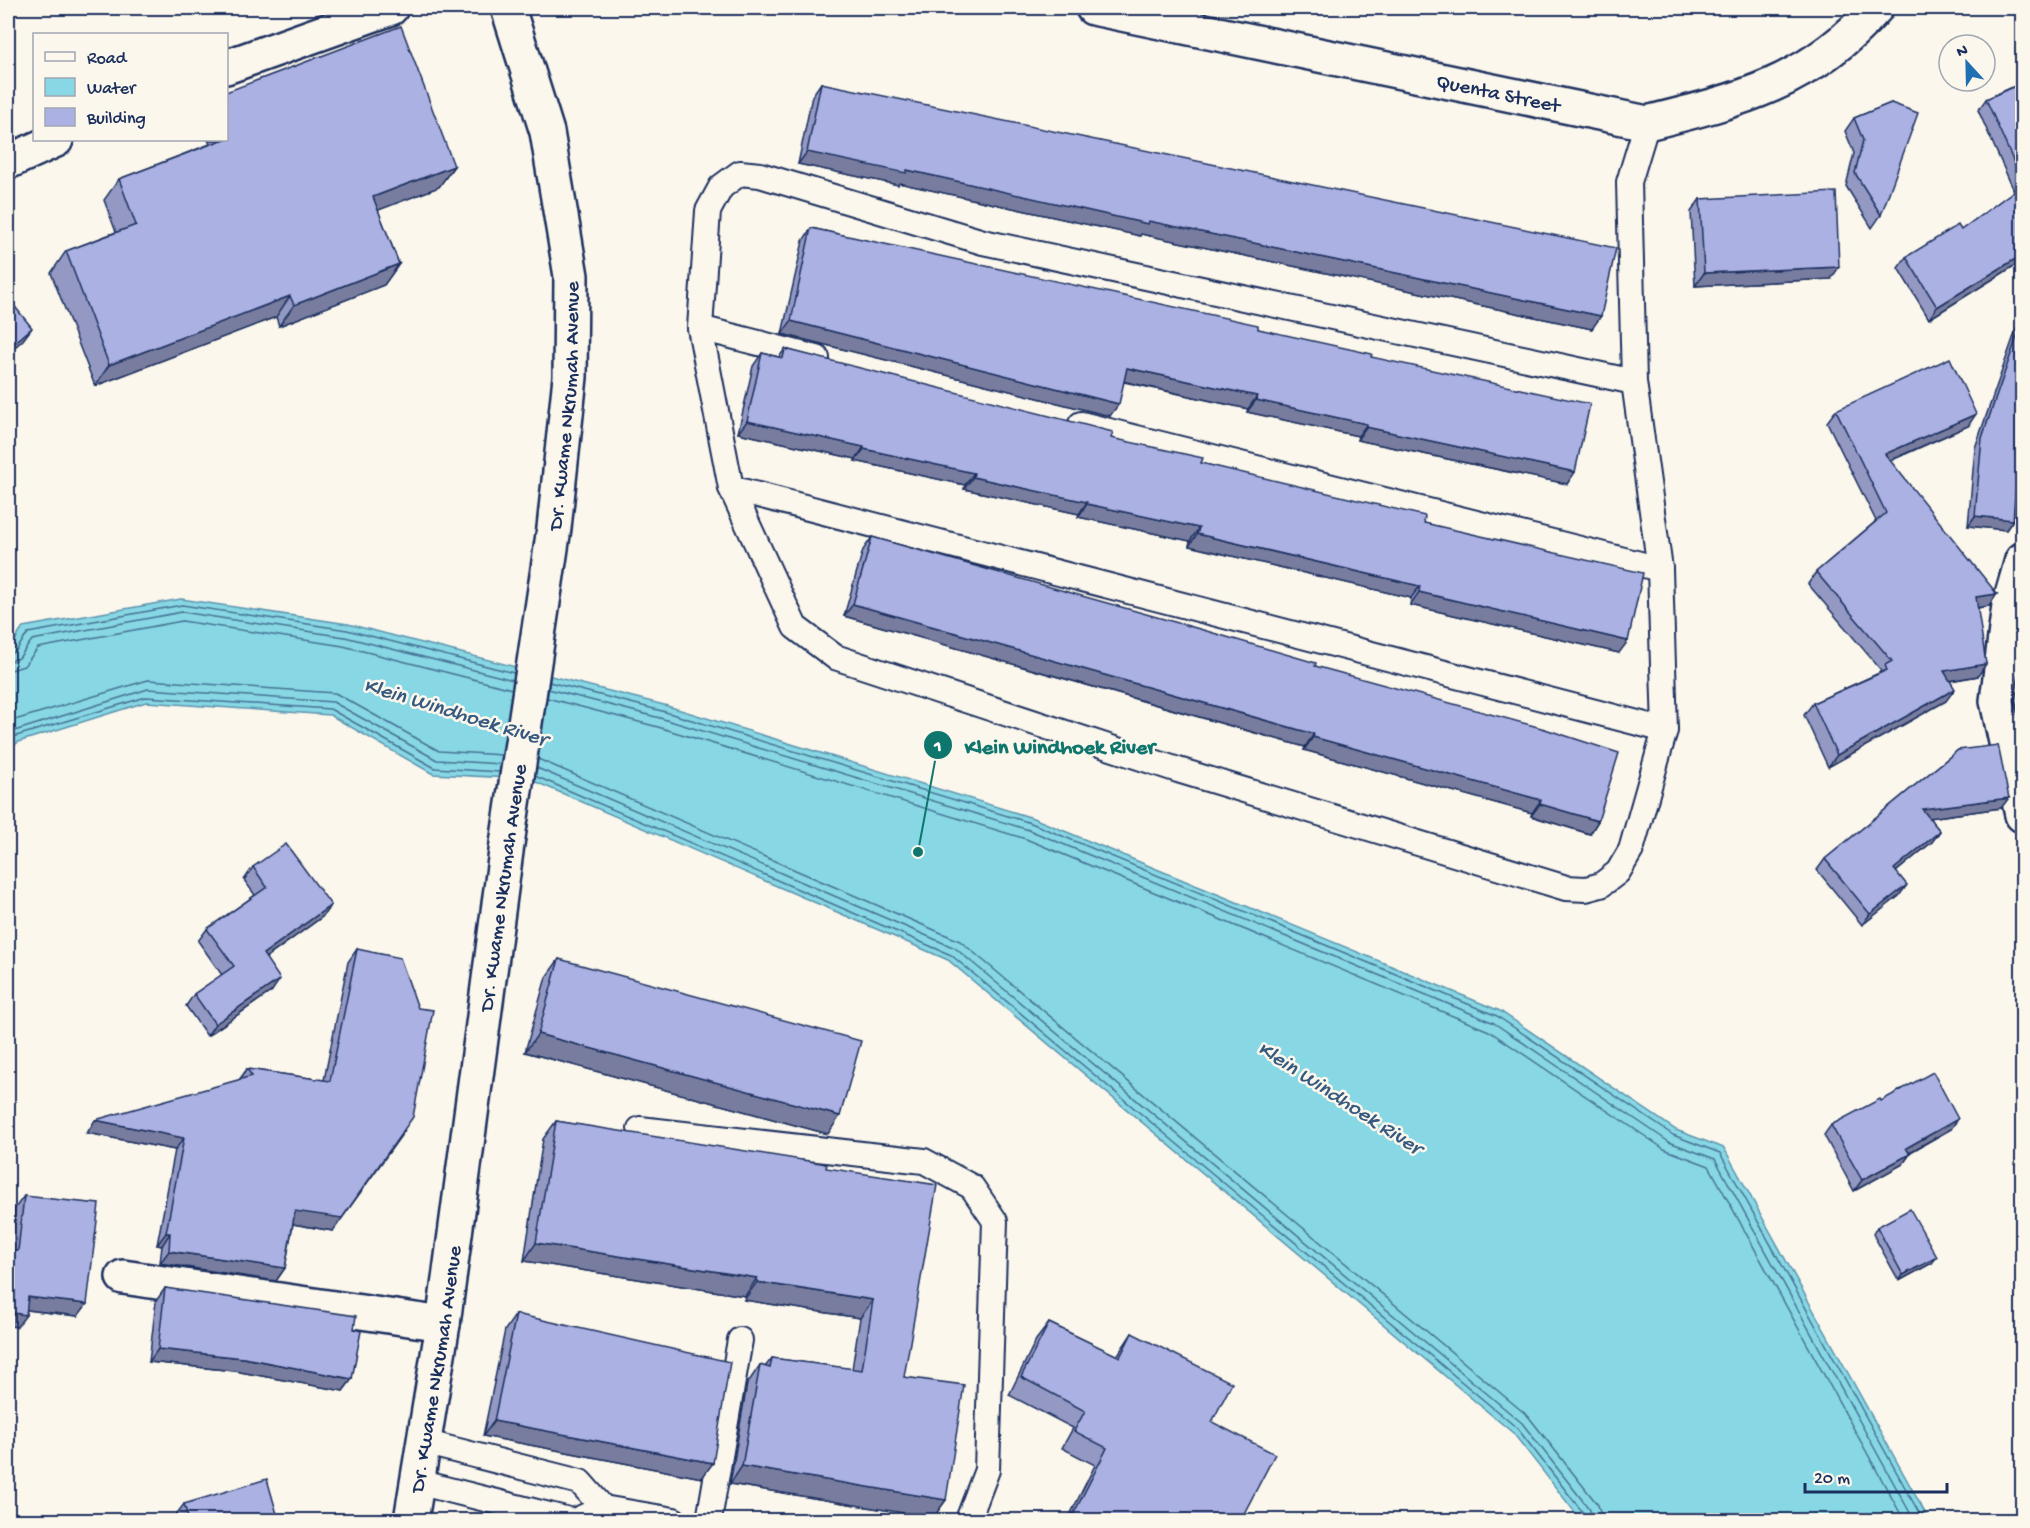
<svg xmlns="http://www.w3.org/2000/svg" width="2030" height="1528" font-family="'Gochi Hand',sans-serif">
	<rect width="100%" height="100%" fill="#fbf7ec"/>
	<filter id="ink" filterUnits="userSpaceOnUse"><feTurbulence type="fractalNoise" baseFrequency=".0167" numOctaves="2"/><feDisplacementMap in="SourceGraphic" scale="12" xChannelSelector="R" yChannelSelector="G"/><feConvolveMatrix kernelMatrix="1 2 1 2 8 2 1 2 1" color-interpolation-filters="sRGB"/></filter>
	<g filter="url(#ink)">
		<polygon fill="#87d7e4" stroke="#5c94ae" stroke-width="1.5" points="181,599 348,624 664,705 1033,818 1500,1011 1676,1130 1724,1148 1929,1520 1581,1520 1513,1433 948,960 529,779 433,774 330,715 146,702 18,742 8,752 8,652 23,627"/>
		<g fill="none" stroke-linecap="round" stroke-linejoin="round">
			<g stroke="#467294" stroke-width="1.5">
				<polyline points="8,654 15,652 28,633 182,605 347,630 514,673"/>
				<polyline points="8,662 19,658 32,640 182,612 345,637 513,680"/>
				<polyline points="8,671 24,666 38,648 182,621 343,646 512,689"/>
				<polyline points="549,682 662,711 1031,823 1497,1016 1673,1135 1720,1153 1923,1520"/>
				<polyline points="548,689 660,718 1029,830 1494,1023 1669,1142 1715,1159 1914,1520"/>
				<polyline points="547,698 658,727 1026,839 1489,1031 1664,1149 1709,1166 1904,1520"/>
				<polyline points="8,722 148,680 335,693 439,751 502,755"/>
				<polyline points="8,733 148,689 333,702 437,760 501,764"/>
				<polyline points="8,743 16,736 146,697 330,709 435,768 500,772"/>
				<polyline points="538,759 960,941 1528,1416 1598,1505 1602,1520"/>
				<polyline points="537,768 955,948 1522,1423 1590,1510 1593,1520"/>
				<polyline points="535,776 951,955 1517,1428 1584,1514 1585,1520"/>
			</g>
			<defs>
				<g id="service">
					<polyline points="700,328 817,358"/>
					<polyline points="1634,382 983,242 760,175 740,173 721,187 708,211 700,328 731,488 795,627 835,657 1178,770 1566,888 1586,889 1601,885 1618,872 1631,850 1665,730 1660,569 1634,382 1629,182 1647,123"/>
					<polyline points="1081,424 1660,569"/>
					<polyline points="731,488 1665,730"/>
					<polyline points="640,1129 924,1161 972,1187 995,1221 987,1470 968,1520"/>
					<polyline points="423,1442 580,1482 603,1508"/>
					<polyline points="417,1482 569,1520"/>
					<polyline points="577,1520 603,1508 674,1520"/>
					<polyline points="709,1520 740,1340"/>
				</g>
				<g id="minor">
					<path id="s1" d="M1093,8l554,115c93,-23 163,-40 229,-115"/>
					<polyline points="226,67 391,8"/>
					<polyline points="8,162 56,140"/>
					<polyline points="2022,560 2009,605 1997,701 2022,815"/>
					<polyline points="123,1277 443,1324"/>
				</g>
				<g id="tertiary">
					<path id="s2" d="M411,1520l32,-196 64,-480 47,-316 16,-151 1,-101 -24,-144 -39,-124"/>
				</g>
			</defs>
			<use href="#service" stroke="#1b2f5e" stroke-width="28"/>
			<use href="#minor" stroke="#1b2f5e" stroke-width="38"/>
			<use href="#tertiary" stroke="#1b2f5e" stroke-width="38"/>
			<use href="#service" stroke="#fbf7ec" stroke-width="24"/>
			<use href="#minor" stroke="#fbf7ec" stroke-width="33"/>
			<use href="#tertiary" stroke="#fbf7ec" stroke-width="33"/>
		</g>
		<g fill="#9399c3" stroke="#1b2f5e" stroke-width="1.5">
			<polygon points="821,83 1592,329 1141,234 1140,236 899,183 898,185 798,164 812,96"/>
			<polygon points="2022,83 2022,261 1929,319 1898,268 1906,257 1961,230 2014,191 1978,110 1986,99"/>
			<polygon points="226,92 454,166 439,187 378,210 399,264 384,285 279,326 276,317 95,386 51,273 66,251 116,232 104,200 119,179 210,144 208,140 226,140"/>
			<polygon points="1891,103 1881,215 1872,228 1846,186 1854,153 1845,131 1854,118"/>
			<polygon points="1700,199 1831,279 1695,286 1691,212"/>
			<polygon points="811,228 1258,329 1371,357 1575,472 1567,484 1357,440 1358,436 1247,412 1248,409 1124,382 1110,416 782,334 803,241"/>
			<polygon points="2022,319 2022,438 2020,437 2013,520 2006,530 1968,526 1975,448 2017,327"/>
			<polygon points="785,349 1201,463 1424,523 1619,653 1410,605 1411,598 1189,546 1190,541 1078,517 1079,514 964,489 965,485 855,461 856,459 738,433 753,366 762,353 779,357"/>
			<polygon points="1836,410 1968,426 1890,461 1989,606 1978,608 1978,676 1950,681 1946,701 1828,767 1804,715 1813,703 1879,673 1881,670 1808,584 1816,572 1876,521 1827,422"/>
			<polygon points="872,537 1315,666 1598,821 1590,834 1531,816 1532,813 1304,750 1305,747 844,616 863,550"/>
			<polygon points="1958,750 2001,808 1929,818 1940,831 1932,842 1896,872 1899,896 1862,925 1817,870 1825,859"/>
			<polygon points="253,867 331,905 322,917 266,958 272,991 207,1036 186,1006 194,994 222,975 198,941 207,929 255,895 244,880"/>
			<polygon points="357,949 333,1231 293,1224 285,1268 276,1281 160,1263 162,1246 157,1245 175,1150 87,1133 239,1080 247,1069 324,1080 348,962"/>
			<polygon points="559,959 828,1134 525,1052 546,977"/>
			<polygon points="1881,1101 1951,1129 1909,1153 1910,1154 1903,1164 1854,1191 1824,1135 1831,1125"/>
			<polygon points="556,1121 826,1168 904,1377 946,1500 933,1518 730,1484 747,1384 760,1365 765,1367 772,1358 852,1369 860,1318 744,1300 745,1296 524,1261 543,1139"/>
			<polygon points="24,1196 78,1316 26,1310 17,1327 10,1250 15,1208"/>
			<polygon points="1877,1227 1932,1263 1899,1281 1873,1234"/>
			<polygon points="165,1288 354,1329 352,1379 343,1391 235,1371 149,1362 156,1301"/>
			<polygon points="516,1314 702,1478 483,1436 505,1330"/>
			<polygon points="1049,1323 1117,1356 1132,1333 1212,1422 1240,1521 1067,1521 1095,1465 1062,1448 1073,1428 1009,1395 1036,1340"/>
			<polygon points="184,1504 279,1521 176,1521 175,1516"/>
		</g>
		<g fill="#787d9f" stroke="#1b2f5e" stroke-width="1.5">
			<polygon points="807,152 907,170 1601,316 1592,329 1141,234 1140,236 899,183 898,185 798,164"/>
			<polygon points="454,166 439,187 358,218 373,197"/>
			<polygon points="2022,255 2022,261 1929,319 1937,307"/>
			<polygon points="399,264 384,285 279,326 294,305"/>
			<polygon points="1839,267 1831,279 1695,286 1704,273"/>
			<polygon points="290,296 276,317 95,386 109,365"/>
			<polygon points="791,321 1119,404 1110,416 782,334"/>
			<polygon points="32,328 23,340 8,353 8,348"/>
			<polygon points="1127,368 1257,396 1248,409 1118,380"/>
			<polygon points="1256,400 1367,424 1358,436 1247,412"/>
			<polygon points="1976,414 1968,426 1877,466 1885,454"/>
			<polygon points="747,421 864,447 856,459 738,433"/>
			<polygon points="2021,425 2022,426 2022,438 2014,435"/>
			<polygon points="1366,427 1575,472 1567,484 1357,440"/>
			<polygon points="864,449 974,473 965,485 855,461"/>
			<polygon points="973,477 1087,502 1079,514 964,489"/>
			<polygon points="1087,504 1199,528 1190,541 1078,517"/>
			<polygon points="1975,516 2013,520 2006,530 1968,526"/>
			<polygon points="1197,534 1420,586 1411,598 1189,546"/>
			<polygon points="1419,592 1628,641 1619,653 1410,605"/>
			<polygon points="1997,594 1989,606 1968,609 1976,597"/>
			<polygon points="853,604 1314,734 1305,747 844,616"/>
			<polygon points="1986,664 1978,676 1936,683 1944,671"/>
			<polygon points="1955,689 1946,701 1828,767 1837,755"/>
			<polygon points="1313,737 1541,800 1532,813 1304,750"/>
			<polygon points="2009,798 2001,808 1914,820 1922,809"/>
			<polygon points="1540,804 1598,821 1590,834 1531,816"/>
			<polygon points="1940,831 1932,842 1886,880 1894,869"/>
			<polygon points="1907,885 1899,896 1862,925 1870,914"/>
			<polygon points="331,905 322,917 254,966 263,954"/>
			<polygon points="280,979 272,991 207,1036 215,1024"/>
			<polygon points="538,1034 840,1116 828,1134 525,1052"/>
			<polygon points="1958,1119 1951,1129 1899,1158 1906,1148"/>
			<polygon points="95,1120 184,1138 175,1150 87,1133"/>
			<polygon points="405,1130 333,1231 287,1223 295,1211"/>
			<polygon points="1910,1154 1903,1164 1854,1191 1862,1180"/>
			<polygon points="166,1233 170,1233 162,1246 157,1245"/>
			<polygon points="536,1243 757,1278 745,1296 524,1261"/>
			<polygon points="169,1251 285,1268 276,1281 160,1263"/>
			<polygon points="1937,1257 1932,1263 1899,1281 1903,1275"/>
			<polygon points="757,1282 873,1300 860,1318 744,1300"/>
			<polygon points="28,1297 87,1304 78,1316 19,1309"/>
			<polygon points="8,1312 26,1315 17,1327 8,1326"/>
			<polygon points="158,1349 244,1358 352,1379 343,1391 235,1371 149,1362"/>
			<polygon points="494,1421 713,1463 702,1478 483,1436"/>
			<polygon points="742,1466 946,1500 933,1518 730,1484"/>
		</g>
		<g fill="#abb2e3" stroke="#1b2f5e" stroke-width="1.5">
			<polygon points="401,26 454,166 373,197 399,264 294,305 290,296 109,365 66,251 136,225 119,179 222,140 226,140 226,138 230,136 226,128 226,92"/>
			<polygon points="821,83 1616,248 1601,316 1149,221 1148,224 907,170 906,173 807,152"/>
			<polygon points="2022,83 2022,181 1986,99"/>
			<polygon points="1891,103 1918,113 1881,215 1855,173 1863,140 1854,118"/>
			<polygon points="2022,185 2022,255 1937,307 1906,257 1958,225 1961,230"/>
			<polygon points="1836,192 1839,267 1704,273 1700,199"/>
			<polygon points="811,228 1258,325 1258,329 1372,354 1371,357 1590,404 1575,472 1366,427 1367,424 1256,400 1257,396 1127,368 1119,404 791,321"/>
			<polygon points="8,298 32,328 8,348"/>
			<polygon points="2022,322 2022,426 2021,425 2013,520 1975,516 1982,438"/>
			<polygon points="785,349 1113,432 1111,438 1203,458 1201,463 1425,516 1424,523 1643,573 1628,641 1419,592 1420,586 1197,534 1199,528 1087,504 1087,502 973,477 974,473 864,449 864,447 747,421 762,353 783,358"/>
			<polygon points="1950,358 1976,414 1885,454 1997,594 1976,597 1986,664 1944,671 1955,689 1837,755 1813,703 1887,670 1885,665 1892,661 1816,572 1886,513 1836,410"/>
			<polygon points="872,537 1203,630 1316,663 1315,666 1545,729 1619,753 1598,821 1540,804 1541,800 1313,737 1314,734 853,604"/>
			<polygon points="1998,745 2009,798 1922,809 1940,831 1894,869 1907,885 1870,914 1825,859 1958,750"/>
			<polygon points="286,844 331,905 263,954 280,979 215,1024 194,994 234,966 207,929 267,887 253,867"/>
			<polygon points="357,949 400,958 418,1008 433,1010 413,1117 342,1218 295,1211 285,1268 169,1251 170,1233 166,1233 184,1138 95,1120 252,1076 247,1069 330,1081"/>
			<polygon points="559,959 861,1041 840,1116 538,1034"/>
			<polygon points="1933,1072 1958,1119 1906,1148 1910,1154 1862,1180 1831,1125 1880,1099 1881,1101"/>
			<polygon points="556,1121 827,1164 826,1168 937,1185 904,1377 964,1385 946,1500 742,1466 760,1365 770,1368 772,1358 862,1370 873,1300 757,1282 757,1278 536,1243"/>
			<polygon points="24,1196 99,1204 87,1304 28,1297 26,1315 8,1312 8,1250 18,1251"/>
			<polygon points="1910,1209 1937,1257 1903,1275 1877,1227"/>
			<polygon points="165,1288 356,1316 354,1329 361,1331 352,1379 244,1358 158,1349"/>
			<polygon points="516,1314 730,1362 713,1463 494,1421"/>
			<polygon points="1049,1323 1120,1357 1132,1333 1232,1383 1212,1422 1275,1454 1240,1521 1070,1521 1107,1448 1074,1431 1085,1411 1021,1377"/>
			<polygon points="267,1479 279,1521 189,1521 184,1504"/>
		</g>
	</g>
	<g text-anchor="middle" stroke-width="5" stroke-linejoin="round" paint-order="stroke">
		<g font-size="21" fill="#1b2f5e" stroke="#fbf7ec">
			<text dy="7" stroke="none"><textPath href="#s1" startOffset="414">Quenta Street</textPath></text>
			<text dy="7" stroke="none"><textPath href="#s2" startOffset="1125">Dr. Kwame Nkrumah Avenue</textPath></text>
			<text dy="7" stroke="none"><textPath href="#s2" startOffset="639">Dr. Kwame Nkrumah Avenue</textPath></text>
			<text dy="7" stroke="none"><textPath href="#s2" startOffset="153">Dr. Kwame Nkrumah Avenue</textPath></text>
		</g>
		<g font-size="22" font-style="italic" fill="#365980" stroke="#fbf7ec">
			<text transform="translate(456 710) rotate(17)" y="8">Klein Windhoek River</text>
			<text transform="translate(1341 1096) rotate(33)" y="8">Klein Windhoek River</text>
		</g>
	</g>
	<path fill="none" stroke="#0f766e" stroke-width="2" d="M918 852L938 745"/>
	<g fill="#0f766e" stroke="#fbf7ec" stroke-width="2">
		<circle cx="918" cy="852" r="6"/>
		<circle cx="938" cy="745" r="15"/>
	</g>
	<g font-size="18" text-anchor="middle" font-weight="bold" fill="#fff">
		<text x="938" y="751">1</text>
	</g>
	<g font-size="22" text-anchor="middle" font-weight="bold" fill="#0f766e" stroke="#fbf7ec" stroke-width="5" stroke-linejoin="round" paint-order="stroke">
		<text x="1060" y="753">Klein Windhoek River</text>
	</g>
	<rect width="2030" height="1528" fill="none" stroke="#fbf7ec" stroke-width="30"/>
	<rect x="15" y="15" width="2000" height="1498" fill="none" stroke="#1b2f5e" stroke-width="2" filter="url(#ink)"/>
	<rect x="33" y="33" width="195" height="108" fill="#fbf7ec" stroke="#a1a7b3" stroke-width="1.5"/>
	<rect x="45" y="52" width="30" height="9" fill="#fbf7ec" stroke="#a1a7b3" stroke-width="1.5"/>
	<text x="87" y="63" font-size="18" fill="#1b2f5e">Road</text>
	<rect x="45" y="78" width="30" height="18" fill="#87d7e4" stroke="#a1a7b3" stroke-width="1.5"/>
	<text x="87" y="93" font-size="18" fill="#1b2f5e">Water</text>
	<rect x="45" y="108" width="30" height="18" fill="#abb2e3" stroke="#a1a7b3" stroke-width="1.5"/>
	<text x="87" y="123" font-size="18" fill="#1b2f5e">Building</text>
	<g transform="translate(1967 63) rotate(338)"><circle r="28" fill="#fbf7ec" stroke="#a1a7b3" stroke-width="1.5"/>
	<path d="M0-4.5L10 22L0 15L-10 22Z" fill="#1f6fb2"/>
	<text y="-9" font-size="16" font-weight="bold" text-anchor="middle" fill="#1b2f5e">N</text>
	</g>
	<path d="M1805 1483v9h142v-9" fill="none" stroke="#1b2f5e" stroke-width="3"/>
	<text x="1814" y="1483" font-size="18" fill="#1b2f5e" stroke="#fbf7ec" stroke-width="4.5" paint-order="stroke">20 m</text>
</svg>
